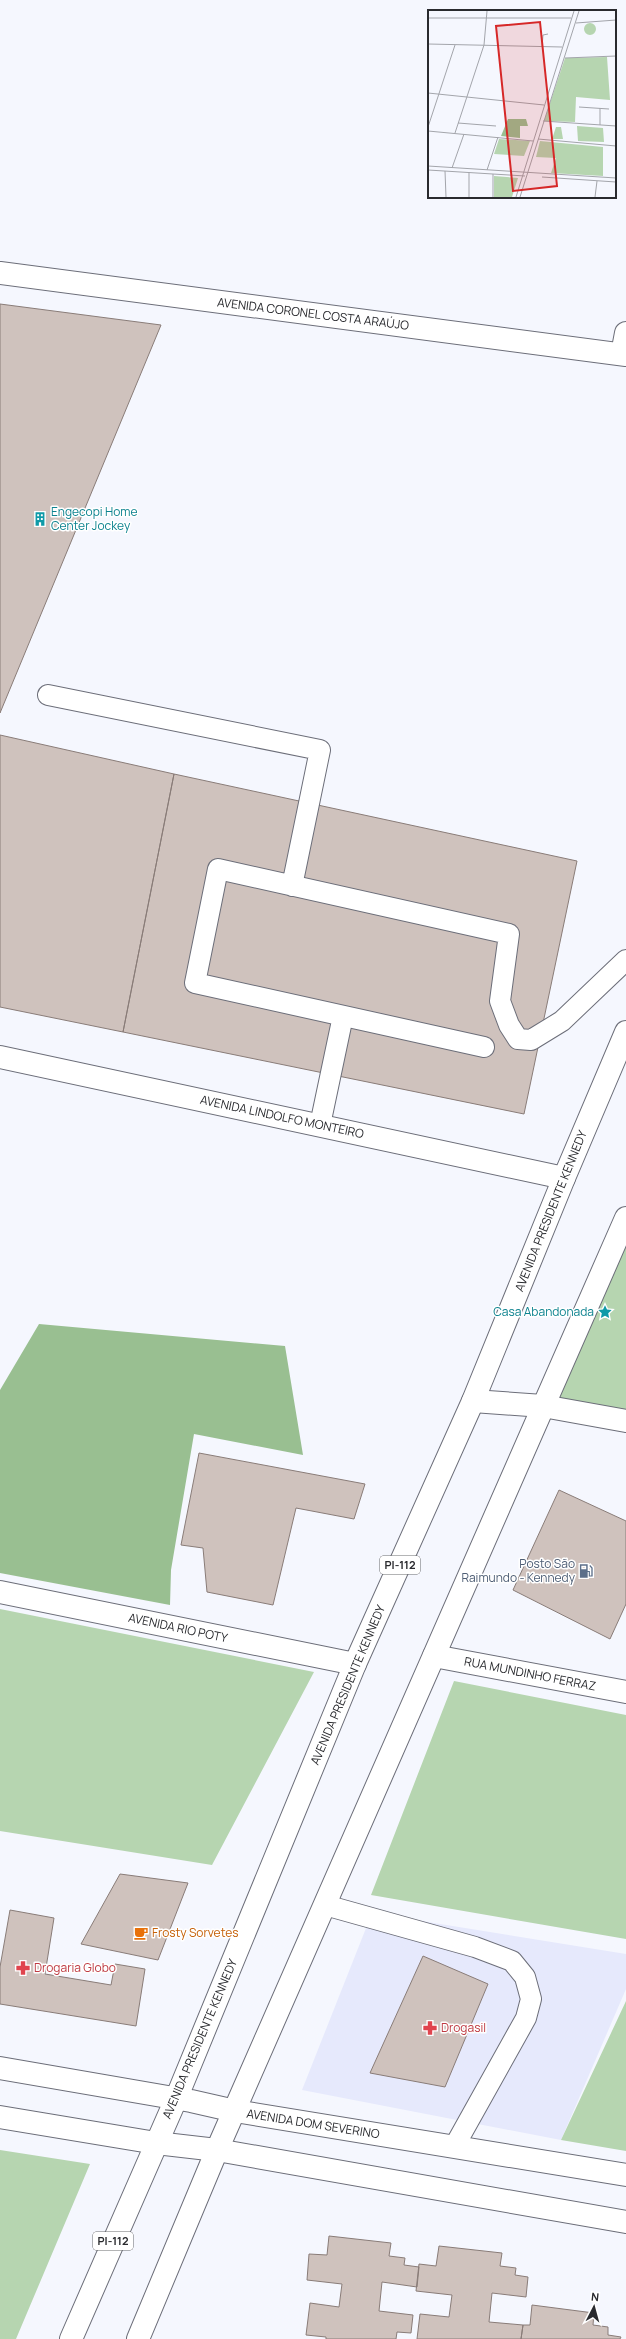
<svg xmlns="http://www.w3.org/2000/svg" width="626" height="2339" viewBox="0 0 626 2339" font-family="Manrope,sans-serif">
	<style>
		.built { fill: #e6e9fc }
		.green { fill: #b6d5b0 }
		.forest { fill: #99bf91 }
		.building { fill: #cfc2bd; stroke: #897c78 }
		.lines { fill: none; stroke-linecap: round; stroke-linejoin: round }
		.service-casing { stroke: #6c6e79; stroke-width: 22 }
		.minor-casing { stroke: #6c6e79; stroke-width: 24 }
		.tertiary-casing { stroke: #6c6e79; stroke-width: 24 }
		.secondary-casing { stroke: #6c6e79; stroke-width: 24 }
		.primary-casing { stroke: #6c6e79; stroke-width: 24 }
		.service { stroke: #fff; stroke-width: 20 }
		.minor { stroke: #fff; stroke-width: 22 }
		.tertiary { stroke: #fff; stroke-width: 22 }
		.secondary { stroke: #fff; stroke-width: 22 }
		.primary { stroke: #fff; stroke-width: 22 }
		.labels { text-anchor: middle; stroke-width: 3; stroke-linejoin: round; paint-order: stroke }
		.shield { fill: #fff; stroke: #696a6d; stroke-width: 1 }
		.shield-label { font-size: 11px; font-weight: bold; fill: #292a2e }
		.street-label { font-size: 12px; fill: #292a2e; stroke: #fff }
		.culture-label { font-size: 12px; fill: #0d838f; stroke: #fff; text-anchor: start }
		.service-label { font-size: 12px; fill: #4e5e75; stroke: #fff; text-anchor: end }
		.food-label { font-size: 12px; fill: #c56008; stroke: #fff; text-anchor: start }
		.health-label { font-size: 12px; fill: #be3a42; stroke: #fff; text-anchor: start }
		.inset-road { fill: none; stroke: #a3a5ab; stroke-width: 1 }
		.view { fill: #d62828; fill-opacity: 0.15; stroke: #d62828; stroke-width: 2 }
		.inset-edge { fill: none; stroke: #292a2e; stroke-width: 2 }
	</style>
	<rect width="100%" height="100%" fill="#f5f7fe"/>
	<path class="built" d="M372 1913 626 1954V1989L561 2140 302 2090Z"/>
	<path class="green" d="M626 1218V1418L543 1406Z
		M0 1609 314 1672 212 1865 0 1831Z
		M454 1681 626 1715V1939L371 1895Z
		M626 2001V2151L561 2140Z
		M0 2150 90 2164 16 2339H0Z"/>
	<path class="forest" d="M39 1324 285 1346 303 1455 194 1434 171 1570 170 1605 0 1573V1390Z"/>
	<path class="building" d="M0 304 161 325 0 713Z
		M0 735 174 774 123 1032 0 1007Z
		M174 774 577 861 524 1114 123 1032Z
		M199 1453 365 1484 354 1519 296 1508 273 1605 207 1592 203 1548 181 1545Z
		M559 1490 626 1521V1604L610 1639 513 1590Z
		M120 1874 188 1883 158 1960 81 1944Z
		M10 1910 54 1918 45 1974 111 1985 115 1964 145 1969 136 2026 0 2004V1967Z
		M423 1956 488 1984 445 2087 370 2073Z
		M329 2236 391 2243 389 2256 405 2258 404 2265 419 2267 417 2287 382 2282 379 2311 413 2315 411 2333 397 2332 396 2339H326V2337L306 2335 310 2303 339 2307 342 2284 307 2280 309 2254 327 2255Z
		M439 2246 502 2253 500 2266 516 2268 515 2275 528 2277 526 2297 492 2293 489 2322 523 2325 521 2339H417L420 2314 449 2317 452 2295 416 2291 419 2264 436 2266Z
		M532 2305 594 2313 593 2325 608 2327V2335L621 2337 620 2339H521L523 2325H530Z"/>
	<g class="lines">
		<defs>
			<path id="service" d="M48 695 320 750 292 886
				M484 1047 195 983 218 869 509 934 500 1001 509 1025 518 1039 531 1040 562 1021 626 960
				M320 1125 343 1016
				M325 1905 475 1947 512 1961 525 1977 531 1999 526 2018 454 2147"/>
			<path id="minor" d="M0 273 626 355
				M622 354 626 333
				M473 1401 543 1406 626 1421
				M0 1592 355 1664
				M434 1656 626 1692"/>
			<path id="tertiary" d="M0 1057 564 1178"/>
			<path id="secondary" d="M0 2068 191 2101 235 2111 626 2175
				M0 2117 156 2143 217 2150 626 2222"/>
			<path id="primary" d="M71 2339 176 2099 355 1664 473 1401 564 1178 626 1032
				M138 2339 217 2150 626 1218"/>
		</defs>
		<use href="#service" class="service-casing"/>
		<use href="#minor" class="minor-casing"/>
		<use href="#tertiary" class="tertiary-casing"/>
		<use href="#secondary" class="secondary-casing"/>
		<use href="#primary" class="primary-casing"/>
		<use href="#service" class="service"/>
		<use href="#minor" class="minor"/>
		<use href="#tertiary" class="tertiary"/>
		<use href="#secondary" class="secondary"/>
		<use href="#primary" class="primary"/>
	</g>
	<defs>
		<symbol id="building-bare" viewBox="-9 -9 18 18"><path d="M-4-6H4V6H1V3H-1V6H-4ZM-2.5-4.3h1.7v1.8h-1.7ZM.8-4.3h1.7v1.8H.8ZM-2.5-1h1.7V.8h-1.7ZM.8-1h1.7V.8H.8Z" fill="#0f9aa8" stroke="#fff" stroke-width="2.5" paint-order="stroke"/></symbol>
		<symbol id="sight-bare" viewBox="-9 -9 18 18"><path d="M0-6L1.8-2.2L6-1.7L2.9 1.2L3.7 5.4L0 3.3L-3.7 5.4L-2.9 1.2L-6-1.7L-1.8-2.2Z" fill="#0f9aa8" stroke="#fff" stroke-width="2.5" paint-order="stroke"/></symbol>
		<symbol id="fuel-bare" viewBox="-9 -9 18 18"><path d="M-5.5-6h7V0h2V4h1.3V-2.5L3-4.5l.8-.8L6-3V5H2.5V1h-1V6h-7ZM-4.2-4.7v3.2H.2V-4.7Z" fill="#5c6f8a" stroke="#fff" stroke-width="2.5" paint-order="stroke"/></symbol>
		<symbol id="cafe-bare" viewBox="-9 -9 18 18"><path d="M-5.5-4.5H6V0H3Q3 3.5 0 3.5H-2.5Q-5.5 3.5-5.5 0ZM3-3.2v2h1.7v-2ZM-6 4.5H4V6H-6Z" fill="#e8710a" stroke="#fff" stroke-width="2.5" paint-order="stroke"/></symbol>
		<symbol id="pharmacy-bare" viewBox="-9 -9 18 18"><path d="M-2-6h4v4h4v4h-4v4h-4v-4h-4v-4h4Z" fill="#e0444e" stroke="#fff" stroke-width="2.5" paint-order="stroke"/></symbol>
	</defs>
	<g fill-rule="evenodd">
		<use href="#building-bare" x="30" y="509" width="20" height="20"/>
		<use href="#sight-bare" x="595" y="1302" width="20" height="20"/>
		<use href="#fuel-bare" x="576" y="1561" width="20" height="20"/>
		<use href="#cafe-bare" x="131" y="1923" width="20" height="20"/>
		<use href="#pharmacy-bare" x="13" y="1958" width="20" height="20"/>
		<use href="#pharmacy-bare" x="420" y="2018" width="20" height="20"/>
	</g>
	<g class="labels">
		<g class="shield">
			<rect x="380" y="1556" width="40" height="18" rx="3"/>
			<rect x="93" y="2232" width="40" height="18" rx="3"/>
		</g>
		<g class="shield-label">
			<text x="400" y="1569">PI-112</text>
			<text x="113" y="2245">PI-112</text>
		</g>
		<g class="street-label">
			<text transform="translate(313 314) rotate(7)" y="4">AVENIDA CORONEL COSTA ARAÚJO</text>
			<text transform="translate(282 1117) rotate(12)" y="4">AVENIDA LINDOLFO MONTEIRO</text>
			<text transform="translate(551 1211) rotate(-68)" y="4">AVENIDA PRESIDENTE KENNEDY</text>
			<text transform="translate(178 1628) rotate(12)" y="4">AVENIDA RIO POTY</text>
			<text transform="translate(530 1674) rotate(11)" y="4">RUA MUNDINHO FERRAZ</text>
			<text transform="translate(348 1685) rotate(-67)" y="4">AVENIDA PRESIDENTE KENNEDY</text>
			<text transform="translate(200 2039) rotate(-67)" y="4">AVENIDA PRESIDENTE KENNEDY</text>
			<text transform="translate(313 2124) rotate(9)" y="4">AVENIDA DOM SEVERINO</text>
		</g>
		<g class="culture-label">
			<text x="51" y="516">Engecopi Home<tspan x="51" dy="14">Center Jockey</tspan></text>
			<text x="594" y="1316" text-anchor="end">Casa Abandonada</text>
		</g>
		<g class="service-label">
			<text x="575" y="1568">Posto São<tspan x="575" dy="14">Raimundo - Kennedy</tspan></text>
		</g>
		<g class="food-label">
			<text x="152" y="1937">Frosty Sorvetes</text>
		</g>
		<g class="health-label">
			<text x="34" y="1972">Drogaria Globo</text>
			<text x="441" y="2032">Drogasil</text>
		</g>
	</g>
	<g transform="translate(428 10)">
		<rect width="188" height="188" fill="#f5f7fe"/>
		<path d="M156 19a6 6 0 1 1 12 0a6 6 0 1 1-12 0ZM179 47 182 90 148 87 147 112 116 111 137 48ZM149 116 175 118 176 132 150 131ZM128 117H133L135 129H124ZM71 129 102 131 96 146 66 144ZM112 131 175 137V166L123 163 128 148 108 147ZM66 166 90 168 84 187H66Z" fill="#b6d5b0"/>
		<path d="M80 109H98L100 116H92V128L73 126Z" fill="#99bf91"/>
		<path class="inset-road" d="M0 8H143M148 13 188 10M0 34 134 37M114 37 115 25 120 24M137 48 188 46M0 83 116 95M151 97 181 99M172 98V115M115 111 188 116M30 113 68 116M0 117 27 35M0 121 105 131M27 123 56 35 59 1M110 129 188 136M0 156 188 168M24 158 36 124M0 160 97 166M59 160 70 127M17 161 18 187M41 162V187M114 167 188 172M65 187V164M88 187 146 1M92 187 151 1M167 187 169 171"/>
		<path class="view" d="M112 12 129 176 85 181 68 16Z"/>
		<rect width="188" height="188" class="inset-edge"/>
	</g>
	<g transform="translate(594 2307) rotate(6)" stroke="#ffffff" stroke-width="3" paint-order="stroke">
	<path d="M0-3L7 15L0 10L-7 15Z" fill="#292a2e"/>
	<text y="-6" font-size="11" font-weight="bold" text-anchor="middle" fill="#292a2e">N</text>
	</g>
</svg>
